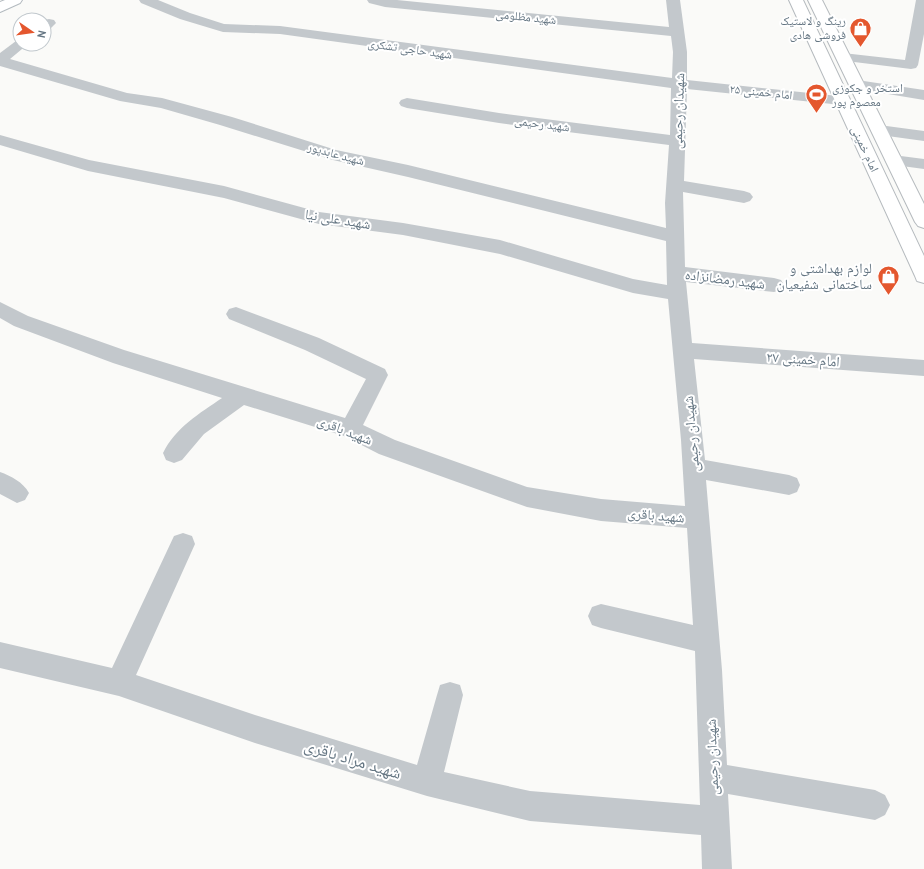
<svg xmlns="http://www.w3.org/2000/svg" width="924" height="869" viewBox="0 0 924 869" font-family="'PT Sans','Noto Naskh Arabic',sans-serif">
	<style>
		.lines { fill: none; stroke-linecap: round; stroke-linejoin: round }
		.secondary-casing { stroke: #b3babf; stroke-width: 2 }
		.primary-casing { stroke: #b5babe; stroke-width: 2 }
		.street { fill: #c3c8cc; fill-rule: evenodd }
		.secondary { fill: #fff; fill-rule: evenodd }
		.primary { fill: #fff; fill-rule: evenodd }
		.labels { text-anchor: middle; stroke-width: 4; stroke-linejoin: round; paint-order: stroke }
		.far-street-label { font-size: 12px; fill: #657683; stroke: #fff }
		.far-poi-label { font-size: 12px; fill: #657683; stroke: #fff; text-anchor: end }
		.street-label { font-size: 14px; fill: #657683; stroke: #fff }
		.poi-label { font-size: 14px; fill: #657683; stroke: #fff; text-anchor: end }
		.near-street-label { font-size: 17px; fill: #657683; stroke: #fff }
	</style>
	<rect width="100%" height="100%" fill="#fafaf8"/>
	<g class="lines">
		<defs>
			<path id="secondary" d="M5 0H22L20 3 0 12V2Z"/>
			<path id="primary" d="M789 0H803L924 256V283L917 281 915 276Z
				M808 0H822L924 204V228L918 226 915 222Z"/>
		</defs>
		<use href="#secondary" class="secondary-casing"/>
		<use href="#primary" class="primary-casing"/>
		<path class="street" d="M139 0H158L190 13 224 24 280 26 672 78 673 52 671 36 385 7 369 3 367 0H397L669 27 666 0H680L687 52V80L848 97 850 100 848 103 842 105 687 89 684 181 744 191 750 193 753 197 750 201 744 203 683 192 685 267 774 278 781 280 784 285 781 290 774 292 686 282 692 343 924 360V376L694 359 705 460 789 475 797 478 800 485 797 492 789 495 706 480 722 670 727 765 875 790 885 795 890 805 885 815 875 820 728 794 732 869H702L701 835 530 821 427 796 255 743 119 696 0 668V642L112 668 174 536 183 533 192 536 195 544 136 675 255 715 417 765 437 695 440 685 450 682 460 685 463 695 444 772 530 791 700 805 695 651 601 628 592 625 588 616 592 607 601 604 693 625 687 528 601 521 527 507 379 454 344 436 244 405 204 434 182 460 174 463 166 460 163 453C175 428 200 413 222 398L113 363 14 326 0 318V302L28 316 124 350 345 418 366 379 305 350 229 319 226 314 229 309 236 307 319 338 385 369 388 375 363 425 395 440 527 487 601 499 685 506 681 440 668 299 633 293 500 254 403 235 319 224 224 198 88 171 0 145V135L89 160 224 186 319 212 403 223 500 240 633 279 667 285 666 241 408 177 333 160 220 125 161 108 120 101 0 66V53L16 41 20 40V44H28L10 59 127 93 162 98 232 117 336 150 408 165 666 228 665 203 669 145 499 123 407 108 401 106 399 103 401 100 407 98 499 113 670 135 671 88 280 34 223 32 180 19 141 3Z
			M916 0H924V34L918 65 916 68 911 69 838 60 836 57 838 54 843 53 905 60Z
			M49 19 54 20 56 23 49 30 44 31V20Z
			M857 80 924 90V100L852 88 849 85 852 82Z
			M879 125 924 131V141L873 134 871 130 873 126Z
			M893 155 924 159V169L887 164 885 160 887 156Z
			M0 472C11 476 23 482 29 493L25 500 17 503 0 494Z"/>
		<use href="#secondary" class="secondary"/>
		<use href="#primary" class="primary"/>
	</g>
	<defs>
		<symbol id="shop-pin" viewBox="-11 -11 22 30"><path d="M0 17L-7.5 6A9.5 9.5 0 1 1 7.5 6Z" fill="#e4572e" stroke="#fff"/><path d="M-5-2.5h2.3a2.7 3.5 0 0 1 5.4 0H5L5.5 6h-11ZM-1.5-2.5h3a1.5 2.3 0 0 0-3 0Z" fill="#fff"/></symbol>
		<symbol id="stadium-pin" viewBox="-11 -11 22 30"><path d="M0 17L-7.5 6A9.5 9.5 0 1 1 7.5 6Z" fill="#e4572e" stroke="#fff"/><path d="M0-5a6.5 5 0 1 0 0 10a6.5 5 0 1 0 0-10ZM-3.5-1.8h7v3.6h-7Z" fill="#fff"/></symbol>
	</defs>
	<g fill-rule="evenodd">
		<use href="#shop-pin" x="848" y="16" width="25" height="34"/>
		<use href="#stadium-pin" x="804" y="82" width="25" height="34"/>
		<use href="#shop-pin" x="876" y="264" width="25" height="34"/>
	</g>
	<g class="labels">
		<g class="far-street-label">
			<text transform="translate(526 17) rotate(6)" y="4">شهید مظلومی</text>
			<text transform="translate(410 49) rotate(8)" y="4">شهید حاجی تشکری</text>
			<text transform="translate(761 92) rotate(6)" y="4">امام خمینی ۲۵</text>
			<text transform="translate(542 124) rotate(7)" y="4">شهید رحیمی</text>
			<text transform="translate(865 149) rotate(65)" y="4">امام خمینی</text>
			<text transform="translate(336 154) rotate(15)" y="4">شهید عابدپور</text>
		</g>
		<g class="far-poi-label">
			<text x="846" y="25">رینگ و لاستیک<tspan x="846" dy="14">فروشی هادی</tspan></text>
			<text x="832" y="92" text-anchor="start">استخر و جکوزی<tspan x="832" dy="14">معصوم پور</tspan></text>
		</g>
		<g class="street-label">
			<text transform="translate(678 111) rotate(-88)" y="5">شهیدان رحیمی</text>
			<text transform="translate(338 219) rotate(9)" y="5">شهید علی نیا</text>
			<text transform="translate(725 279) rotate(7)" y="5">شهید رمضانزاده</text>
			<text transform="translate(803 359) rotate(4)" y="5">امام خمینی ۲۷</text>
			<text transform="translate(345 430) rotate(21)" y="5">شهید باقری</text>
			<text transform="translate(691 434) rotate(-95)" y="5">شهیدان رحیمی</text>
			<text transform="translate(656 515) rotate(5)" y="5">شهید باقری</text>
			<text transform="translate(712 757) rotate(-92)" y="5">شهیدان رحیمی</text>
		</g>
		<g class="poi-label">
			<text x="872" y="273">لوازم بهداشتی و<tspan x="872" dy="16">ساختمانی شفیعیان</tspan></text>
		</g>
		<g class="near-street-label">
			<text transform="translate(353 759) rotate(17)" y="6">شهید مراد باقری</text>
		</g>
	</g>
	<g transform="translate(32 32) rotate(103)"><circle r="19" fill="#ffffff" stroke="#c1c8cd"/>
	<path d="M0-3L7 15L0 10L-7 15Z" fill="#e4572e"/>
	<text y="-6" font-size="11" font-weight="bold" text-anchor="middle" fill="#657683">N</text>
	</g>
</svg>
